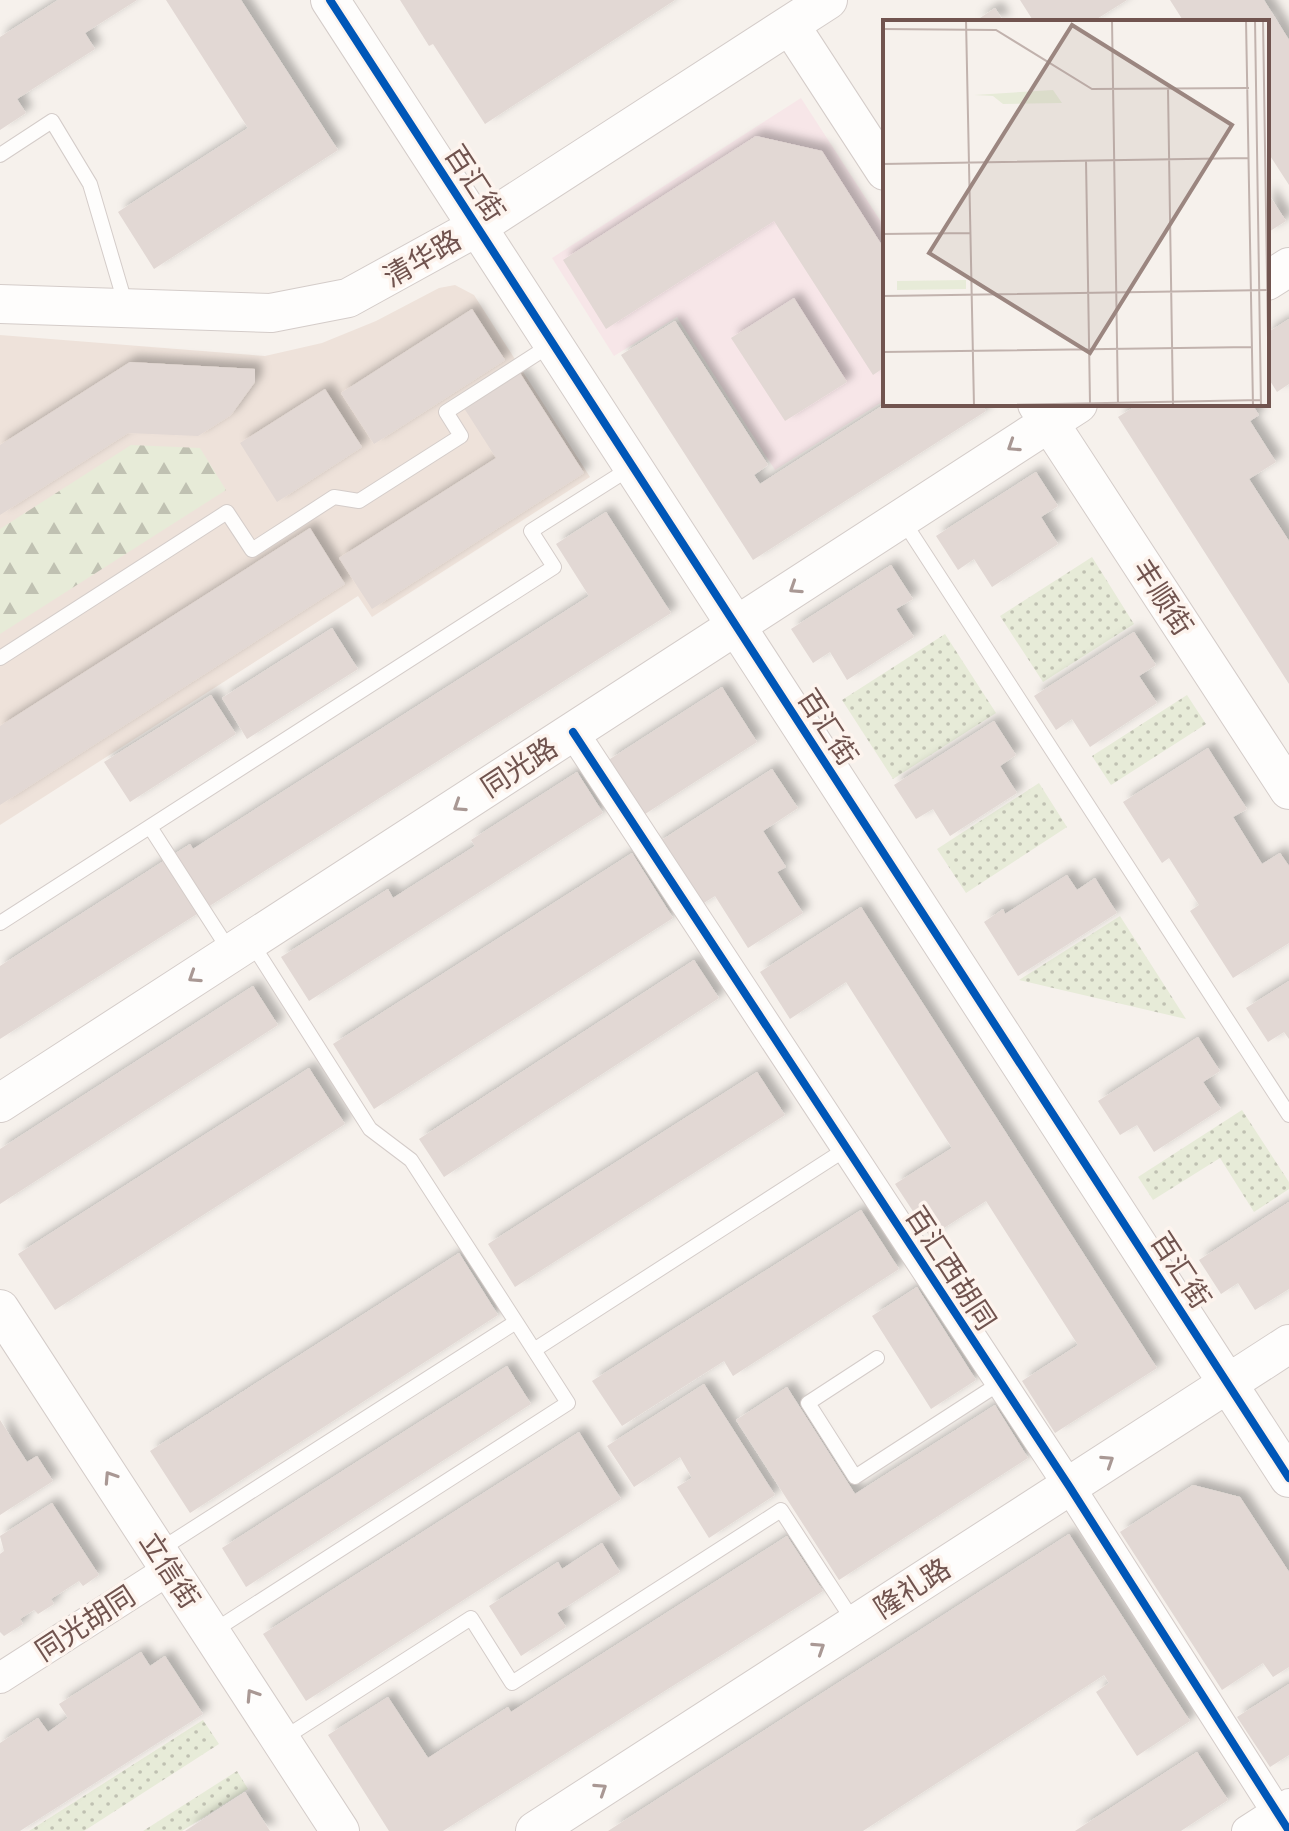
<svg xmlns="http://www.w3.org/2000/svg" width="1289" height="1831" viewBox="0 0 1289 1831" font-family="Figtree,'Noto Sans SC',sans-serif">
	<style>
		.residential { fill: #eee2da }
		.medical { fill: #f7e6e8 }
		.grass { fill: url(#grass-dots) }
		.forest { fill: url(#forest-firs) }
		.building { fill: #e2d8d4; filter: url(#shadow) }
		.lines { fill: none; stroke-linecap: round; stroke-linejoin: round }
		.service-casing { stroke: #d4ccc9; stroke-width: 16 }
		.minor-casing { stroke: #d4ccc9; stroke-width: 32 }
		.tertiary-casing { stroke: #d4ccc9; stroke-width: 40 }
		.service { stroke: #fefdfc; stroke-width: 14 }
		.minor { stroke: #fefdfc; stroke-width: 30 }
		.tertiary { stroke: #fefdfc; stroke-width: 38 }
		.cycleway-casing { stroke: #fdf4ee; stroke-width: 13 }
		.cycleway { stroke: #0057b8; stroke-width: 8 }
		.oneway { stroke: #a99894 }
		.labels { text-anchor: middle; stroke-width: 7; stroke-linejoin: round; paint-order: stroke }
		.street-label { font-size: 28px; fill: #71544f; stroke: #fdf4ee }
		.inset-road { fill: none; stroke: #c1b2ad; stroke-width: 2 }
		.view { fill: #9b8680; fill-opacity: 0.15; stroke: #9b8680; stroke-width: 4 }
		.inset-edge { fill: none; stroke: #71544f; stroke-width: 4 }
	</style>
	<defs>
		<pattern id="grass-dots" width="8" height="8" patternUnits="userSpaceOnUse" patternTransform="scale(2)"><rect width="8" height="8" fill="#e7ebd8"/><path d="M2 2h.1M6 6h.1" fill="none" stroke="#c0c1b2" stroke-width="1.8" stroke-linecap="round"/></pattern>
		<pattern id="forest-firs" width="22" height="20" patternUnits="userSpaceOnUse" patternTransform="scale(2)"><rect width="22" height="20" fill="#e7ebd8"/><path d="M5 1l3.5 6h-7zM16 11l3.5 6h-7z" fill="#c0c1b2"/></pattern>
		<filter id="shadow"><feDropShadow dx="7" dy="-7" stdDeviation="4" flood-color="#0004"/></filter>
	</defs>
	<rect width="100%" height="100%" fill="#f6f1ec"/>
	<path class="residential" d="M455 285 474 295 590 477 372 617 358 596 0 825V335L265 356 322 343 376 321 439 288Z"/>
	<path class="medical" d="M801 98 885 228V400L775 470 677 317 614 356 552 258Z"/>
	<path class="grass" d="M1092 557 1134 624 1043 682 1000 616Z
		M945 634 996 713 893 779 842 700Z
		M1187 695 1206 724 1111 785 1092 756Z
		M1039 783 1067 827 966 893 937 849Z
		M1120 916 1186 1019 1019 980Z
		M1242 1110 1289 1182V1189L1254 1212 1220 1158 1153 1200 1138 1177Z
		M203 1720 219 1744 84 1831H29Z
		M237 1771 248 1789 182 1831H143Z"/>
	<path class="forest" d="M131 445 200 448 226 490 0 634V529Z"/>
	<path class="building" d="M58 0H137L85 33 95 49 17 99 26 113 0 130V37Z
		M166 0H241L338 150 154 269 118 212 248 128Z
		M400 0H675L485 124 433 44 429 46Z
		M1020 0H1127L1092 22H1034Z
		M1170 0H1264L1289 40V185L1267 151V22H1184Z
		M995 8 1004 22H974Z
		M756 136 822 151 885 250V367L873 375 774 221 606 329 563 260Z
		M1267 192 1286 221 1267 233Z
		M794 298 847 382 785 421 731 338Z
		M472 309 505 360 374 444 341 393Z
		M1289 319V384L1277 392 1267 376V333Z
		M675 321 768 465 754 475 760 484 885 404H982L986 411 753 560 621 355Z
		M130 362 255 369V382L231 415 198 436 128 433 0 515V445Z
		M520 373 584 473 372 609 339 558 496 458 464 408Z
		M325 389 362 447 277 502 240 443Z
		M1139 404H1252L1259 415 1250 421 1276 462 1249 479 1289 541V684L1118 417Z
		M1036 472 1058 506 1041 517 1058 544 992 587 974 559 958 570 936 536Z
		M606 512 671 613 0 1039V966L190 844 193 849 589 596 556 544Z
		M310 528 345 584 0 805V726Z
		M891 565 913 599 896 609 914 637 847 680 830 652 813 663 791 629Z
		M332 628 358 669 247 739 222 698Z
		M1134 632 1156 665 1139 676 1157 703 1090 747 1072 719 1056 730 1034 696Z
		M722 687 757 742 642 816 607 761Z
		M211 695 236 734 130 802 104 762Z
		M994 721 1016 755 1000 766 1017 793 950 836 933 809 916 819 894 785Z
		M1208 748 1247 809 1233 817 1262 864 1280 853 1289 866V943L1233 978 1190 911 1199 905 1169 858 1162 863 1123 802Z
		M772 769 798 808 763 831 786 867 777 872 803 913 748 948 715 896 694 909 654 845Z
		M577 772 603 813 309 1001 281 957 388 889 393 898 475 846 471 840Z
		M632 853 673 918 374 1109 333 1044Z
		M1067 875 1077 890 1095 878 1117 913 1018 976 984 922 1003 909 1005 914Z
		M861 907 1157 1368 1055 1433 1022 1381 1078 1345 986 1201 930 1237 895 1184 952 1148 846 982 790 1019 760 972Z
		M694 960 719 998 444 1177 419 1139Z
		M1289 981V1039L1284 1032 1268 1042 1246 1008Z
		M253 986 278 1025 0 1204V1149Z
		M1198 1037 1220 1071 1203 1082 1221 1109 1154 1152 1137 1125 1120 1135 1098 1101Z
		M309 1068 345 1124 55 1310 18 1254Z
		M757 1072 785 1115 515 1287 488 1244Z
		M1289 1202V1289L1255 1310 1238 1283 1221 1294 1199 1260Z
		M861 1210 899 1269 733 1376 724 1361 622 1426 592 1381Z
		M459 1253 498 1315 190 1513 150 1451Z
		M917 1287 976 1380 931 1409 872 1316Z
		M507 1366 531 1404 246 1587 222 1548Z
		M704 1384 775 1495 709 1538 677 1487 692 1478 680 1457 634 1487 607 1446Z
		M787 1387 855 1494 995 1405 1028 1458 839 1580 736 1420Z
		M0 1420 27 1462 37 1456 53 1481 0 1515Z
		M579 1432 621 1499 306 1701 263 1634Z
		M1193 1485 1240 1497 1289 1572V1667L1273 1677 1263 1663 1222 1690 1120 1532Z
		M52 1503 99 1575 83 1586 79 1581 51 1599 54 1604 38 1614 34 1610 20 1619 23 1624 4 1636 0 1632V1554L4 1551 0 1536Z
		M1069 1534 1190 1721 1137 1756 1096 1692 1109 1683 1104 1675 863 1831H608Z
		M787 1536 823 1591 443 1831H389L328 1735 388 1697 428 1758 508 1707 511 1712Z
		M602 1543 620 1572 557 1613 566 1627 521 1656 489 1606 558 1562 562 1569Z
		M141 1652 150 1666 165 1656 203 1714 20 1831H0V1743L38 1718 48 1732 68 1718 59 1704Z
		M1289 1684V1755L1270 1767 1237 1717Z
		M1197 1752 1228 1800 1181 1831H1075Z
		M245 1792 270 1831H185Z"/>
	<g class="lines">
		<defs>
			<path id="service" d="M0 155 52 121 90 184 126 306
				M902 519 1289 1115
				M0 658 227 512 252 550 334 497 359 501 461 436 446 412 552 344
				M150 827 231 953
				M0 923 554 567 531 531 632 467
				M534 1350 846 1149
				M877 1358 808 1403 855 1477 1000 1383
				M158 1551 516 1322 411 1160 370 1129 251 942
				M212 1632 568 1403 516 1322
				M281 1740 471 1618 512 1683 781 1510 854 1622"/>
			<path id="minor" d="M573 732 1069 1486 1289 1831
				M0 1678 170 1569
				M1247 1831 1289 1804"/>
			<path id="tertiary" d="M330 0 1289 1478
				M790 25 885 171
				M1267 281 1289 267
				M0 304 271 313 348 298 477 227 828 0
				M1037 404 1289 790
				M0 1103 1078 404
				M0 1309 340 1831
				M535 1831 1289 1344"/>
		</defs>
		<use href="#service" class="service-casing"/>
		<use href="#minor" class="minor-casing"/>
		<use href="#tertiary" class="tertiary-casing"/>
		<use href="#service" class="service"/>
		<use href="#minor" class="minor"/>
		<use href="#tertiary" class="tertiary"/>
		<defs>
			<path id="cycleway" d="M330 0 1289 1478
				M573 732 1069 1486 1289 1831"/>
		</defs>
		<use href="#cycleway" class="cycleway-casing"/>
		<use href="#cycleway" class="cycleway"/>
	</g>
	<defs><path id="oneway-chevron" d="M-2-3.5L2.5 0L-2 3.5" fill="none" stroke-width="1.6" stroke-linecap="round" stroke-linejoin="round" transform="scale(2)"/></defs>
	<g class="oneway">
		<use href="#oneway-chevron" transform="translate(1013 446) rotate(147)"/>
		<use href="#oneway-chevron" transform="translate(795 588) rotate(147)"/>
		<use href="#oneway-chevron" transform="translate(459 806) rotate(147)"/>
		<use href="#oneway-chevron" transform="translate(194 977) rotate(147)"/>
		<use href="#oneway-chevron" transform="translate(1108 1461) rotate(-33)"/>
		<use href="#oneway-chevron" transform="translate(110 1477) rotate(-123)"/>
		<use href="#oneway-chevron" transform="translate(819 1648) rotate(-33)"/>
		<use href="#oneway-chevron" transform="translate(252 1695) rotate(-123)"/>
		<use href="#oneway-chevron" transform="translate(601 1789) rotate(-33)"/>
	</g>
	<g class="labels">
		<g class="street-label">
			<text transform="translate(475 183) rotate(57)" y="10">百汇街</text>
			<text transform="translate(422 258) rotate(-30)" y="10">清华路</text>
			<text transform="translate(1163 597) rotate(57)" y="10">丰顺街</text>
			<text transform="translate(828 727) rotate(57)" y="10">百汇街</text>
			<text transform="translate(519 767) rotate(-33)" y="10">同光路</text>
			<text transform="translate(951 1268) rotate(57)" y="10">百汇西胡同</text>
			<text transform="translate(1181 1270) rotate(57)" y="10">百汇街</text>
			<text transform="translate(170 1570) rotate(57)" y="10">立信街</text>
			<text transform="translate(912 1588) rotate(-33)" y="10">隆礼路</text>
			<text transform="translate(85 1623) rotate(-33)" y="10">同光胡同</text>
		</g>
	</g>
	<g transform="translate(883 20)">
		<rect width="386" height="386" fill="#f6f1ec"/>
		<path d="M83 260V269L14 270V261Z" fill="#e7ebd8"/>
		<path d="M170 70 179 83 120 84 110 76 91 75Z" fill="#e7ebd8"/>
		<path class="inset-road" d="M83 0 91 386M229 0 235 386M363 0 370 386M372 0 378 386M380 0 386 381M0 9 113 10 209 69 366 68M285 69 290 386M203 140 207 383M0 144 366 138M0 214 88 213M0 276 386 270M0 332 369 327M66 386 378 380"/>
		<path class="view" d="M189 5 349 105 207 333 46 233Z"/>
		<rect width="386" height="386" class="inset-edge"/>
	</g>
</svg>
